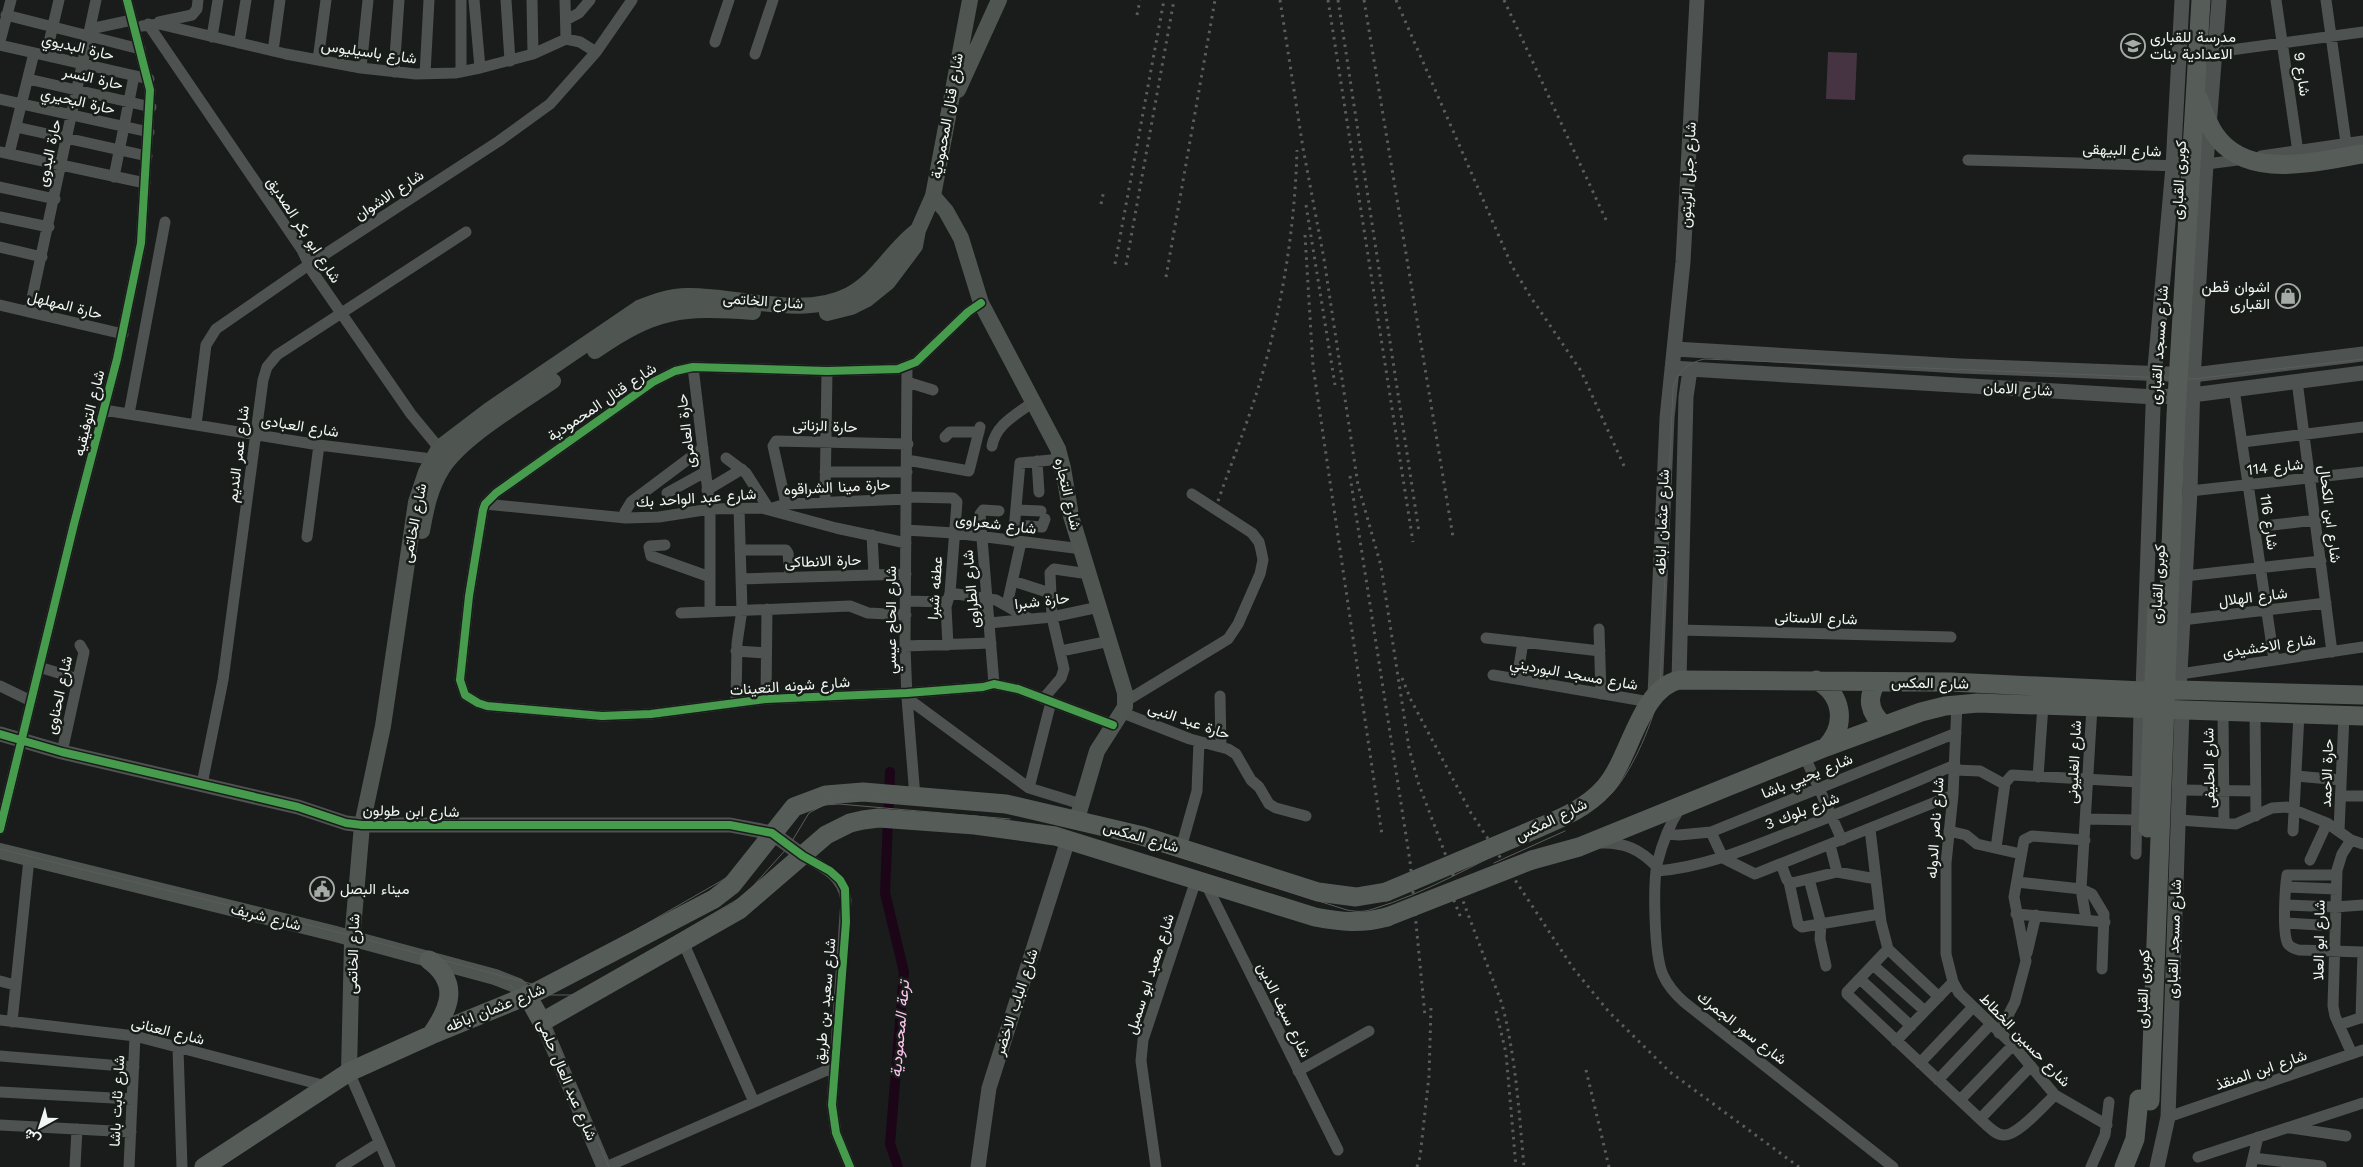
<svg xmlns="http://www.w3.org/2000/svg" width="2363" height="1167" viewBox="0 0 2363 1167" font-family="'Work Sans',Vazirmatn,sans-serif">
	<style>
		.green { fill: #473442 }
		.lines { fill: none; stroke-linecap: round; stroke-linejoin: round }
		.canal { stroke: #1c0517; stroke-width: 10 }
		.minor { stroke: #4e5250; stroke-width: 11 }
		.tertiary { stroke: #4e5250; stroke-width: 15 }
		.secondary { stroke: #4f5551; stroke-width: 16 }
		.primary { stroke: #565d59; stroke-width: 19 }
		.tram { stroke: #5a5d5b; stroke-width: 1 }
		.rail { stroke: #5a5d5b; stroke-width: 3; stroke-dasharray: 2.5 5; stroke-linecap: butt }
		.primary-bridge { stroke: #565d59; stroke-width: 19 }
		.cycleway-casing { stroke: #181d1a; stroke-width: 11 }
		.cycleway { stroke: #469c4c; stroke-width: 8 }
		.labels { text-anchor: middle; stroke-width: 5; stroke-linejoin: round; paint-order: stroke }
		.poi-label { font-size: 15px; fill: #f2f6f4; stroke: #181d1a; text-anchor: start }
		.street-label { font-size: 15px; fill: #f2f6f4; stroke: #181d1a }
		.water-label { font-size: 16px; font-style: italic; fill: #fec4ef; stroke: #181d1a }
	</style>
	<rect width="100%" height="100%" fill="#191c1a"/>
	<path class="green" d="M1828 52 1857 53 1855 100 1826 99Z"/>
	<g class="lines">
		<path class="canal" d="M890 772 885 893 904 972 890 1144 898 1167"/>
		<path class="minor" d="M474 0 480 68
			M506 0 510 61
			M532 0 533 54
			M565 0 566 39
			M2276 0 2298 152
			M2326 0 2346 143
			M6 15 140 49
			M566 20 579 13 590 0
			M159 22 192 15 197 9 198 0
			M148 24 302 250 312 271 411 414 439 448
			M142 26 159 24 286 54 361 68 416 74 455 73 480 68 533 54 566 39 580 42 596 52
			M90 29 132 20
			M212 37 218 0
			M0 41 11 0
			M715 42 729 0
			M239 43 246 0
			M0 45 149 79
			M273 51 280 0
			M2216 52 2363 32
			M755 54 773 0
			M46 55 59 0
			M318 60 326 0
			M361 68 368 0
			M394 72 399 0
			M461 72V0
			M425 74 429 0
			M28 79 151 107
			M0 99 149 132
			M16 127 147 156
			M0 152 145 183
			M9 154 34 53
			M2261 156 2363 141
			M1968 160 2181 166
			M2199 165 2245 159
			M114 177 134 76
			M0 187 55 199
			M0 217 49 227
			M0 247 42 257
			M981 303 968 312 916 362 898 369 827 371 693 367 675 371 653 382 496 493 485 504 483 510 469 596 460 680 465 695 478 703 487 706 602 716 651 714 766 699 907 693 983 687 994 684 1018 689 1113 725
			M0 305 123 334
			M29 312 96 0
			M907 366 905 646 907 698 1029 788 1081 804
			M693 367 710 509V611
			M2297 381 2332 652
			M907 382 933 390
			M2234 389 2274 660
			M104 410 319 445 432 459
			M129 414 165 222
			M196 425 206 345 216 329 310 264 499 141 550 104 596 52 632 0
			M945 437 950 432H979
			M2243 442 2363 427
			M992 446C996 424 1016 415 1033 402
			M726 458 746 473 769 509 786 504 907 499
			M907 460 969 471 980 427
			M1037 461 1039 492
			M825 472H907
			M707 490 742 469
			M2190 491 2363 472
			M667 493 705 472
			M907 497 953 498 957 502 950 593 946 607 948 645
			M825 502 827 371
			M485 504 626 518 659 517 710 509 762 508 836 528 906 543
			M786 504 773 446 776 441 908 444
			M1016 510 1041 511
			M626 518 625 512 631 502 703 448
			M1015 525 1042 527 1045 519
			M2255 527 2316 520
			M906 530 954 533 1082 549
			M872 535 874 575
			M307 537 319 445
			M1013 541 1020 463 1061 459
			M665 545 650 546 649 547 651 556 710 577
			M740 550H786L788 553 790 577
			M2185 576 2321 561
			M741 579 906 574
			M1013 581 1050 593
			M950 593 996 600 1028 618
			M906 601 947 602
			M1007 605 1021 542
			M681 613 850 606 868 613 906 615
			M2182 620 2326 603
			M989 623 1052 617 1099 607
			M1599 629 1601 694
			M1679 630 1951 637
			M1486 638 1600 651
			M905 646 991 643
			M736 651 766 653
			M1061 651 1110 641
			M39 667 78 679
			M2180 674 2363 647
			M1493 675 1650 702
			M1517 679 1523 642
			M994 684 980 514 983 510 999 511
			M0 686 31 701
			M1220 696 1221 747
			M907 698 915 797
			M766 699 767 609
			M1043 699 1061 678 1064 669 1052 617 1050 573 1054 569 1089 574
			M1126 701 1228 639 1238 624 1260 574 1263 560 1261 550 1259 542 1252 533 1192 494
			M736 702 737 643 742 610 739 508
			M1957 704 1953 795 1946 863V954L1953 982 1959 993 2013 1045 2055 1095 2107 1125
			M2223 711 2224 823
			M1123 713 1190 739 1228 749 1236 754 1251 780 1259 787 1269 804 1276 808 1306 816
			M2255 713 2256 816
			M62 752 84 652 80 645
			M1805 757 1842 840
			M1954 770 1980 771 2002 783H2005L2012 775 2138 782
			M2296 776 2341 780
			M2038 777 2043 705
			M202 784 223 680 263 380 267 367 277 355 466 232
			M1029 788 1051 702
			M2180 790 2256 791
			M2341 796H2363
			M1680 808C1669 825 1662 844 1657 864 1653 885 1654 956 1663 975 1668 986 1675 994 1684 1002L1893 1167
			M2086 819 2137 820
			M2179 820 2236 824 2272 808 2287 807 2327 823 2351 840 2363 844
			M0 829 74 524 117 359 141 243 150 90 127 0
			M1870 829 1881 922 1888 949 1939 997
			M1949 831 1966 835 1977 844 2021 854
			M2293 831 2299 714
			M2339 831 2344 715
			M1711 832 1723 858 1755 874 1953 795
			M1667 834 1679 835 1711 832 1956 733
			M2351 840 2342 854 2337 870 2333 1006 2335 1016 2352 1054
			M1600 843C1624 842 1640 849 1657 867
			M1830 845 1837 872
			M1181 848 1197 791 1199 742
			M1996 848 2005 783
			M2136 854 2139 709
			M803 856C823 867 842 875 846 900L832 1105 836 1133 850 1167
			M2310 860 2327 823
			M1781 864 1787 880 1792 883 1837 872 1876 879
			M1657 871C1703 867 1742 851 1785 834 1842 813 1898 789 1955 765
			M2337 875H2287C2285 888 2282 934 2288 944 2291 948 2295 949 2299 950L2363 952
			M1809 879 1821 924 1820 939 1826 966
			M1205 882 1338 1150
			M1789 882 1798 924 1802 927 1880 914
			M2017 882 2081 889 2092 894 2104 914 2102 969
			M2286 887 2336 889
			M2286 905 2335 907 2363 905
			M2016 914 2105 922
			M2086 919 2081 889 2092 707
			M2285 923 2335 926
			M683 942 754 1102
			M1888 949 1847 992V994L1980 1119C1987 1125 1994 1134 2003 1135 2017 1137 2044 1105 2055 1095
			M2027 953 2036 915
			M1873 965 1925 1011
			M1860 979 1911 1026
			M0 981 15 985
			M2361 1018 2363 952
			M0 1020 135 1036 326 1086
			M12 1022 29 859
			M2339 1025 2363 1017
			M1999 1033 2015 1002 2026 961 2014 897 2024 840 2032 836 2085 840
			M1896 1041 1953 982
			M178 1049 182 1167
			M0 1056 134 1067
			M1920 1063 1973 1007
			M1298 1071 1369 1031
			M349 1072 390 1167
			M1938 1080 1990 1025
			M0 1092 132 1099
			M1960 1100 2013 1045
			M2168 1117 2363 1050
			M1980 1119 2031 1066
			M0 1125 131 1132
			M2291 1128 2346 1136
			M2198 1157 2363 1103
			M2253 1158 2321 1166
			M75 1167 77 1129
			M129 1167 135 1036
			M341 1167 379 1143
			M606 1167 834 1067
			M1156 1167 1141 1061 1143 1040 1196 880
			M2091 1167 2105 1135 2109 1102
			M2251 1167 2258 1137"/>
		<path class="tertiary" d="M1675 349 1960 366 2193 375 2363 354
			M1672 368 2155 397 2192 395 2363 373
			M1679 680 1686 397 1690 370
			M2179 690 2190 491 2193 379 2206 164 2219 0
			M2143 691 2154 379 2173 167 2182 0
			M1655 695 1667 418 1683 262 1697 0
			M0 734 62 752 298 807 346 823 362 825H730L772 833 803 856
			M542 1022 604 1167
			M978 1167 989 1088 1068 840
			M2157 1167 2168 1117 2182 710"/>
		<path class="secondary" d="M958 90 999 0
			M933 196 946 211 961 238 981 303 1058 449 1063 468 1071 516 1125 693V707L1097 751 1077 819
			M827 313 851 307 867 299 888 282 915 246 918 230 933 196 970 0
			M595 351C655 309 682 307 753 312
			M422 531C426 509 430 488 442 469 461 438 521 403 553 381
			M0 851 332 933 495 977 518 986 527 995
			M349 1072 352 941 362 825 383 726 416 502 426 472 439 448 489 410 639 308C654 302 670 296 687 296 737 295 803 319 849 295 879 279 892 249 918 230"/>
		<path class="primary" d="M1816 680C1843 694 1847 725 1826 747
			M1877 682C1866 698 1869 713 1884 725
			M1526 833C1554 821 1584 811 1605 787 1630 759 1640 688 1679 680L1951 682 2143 691 2179 690 2363 695
			M1532 860 1579 847 1826 747 1921 712 1945 706 1978 703 2363 716
			M429 960C460 983 450 1008 431 1035
			M527 995 542 1022 739 910 826 835 850 823 863 820 879 818 975 825 1055 836 1315 917C1341 922 1361 924 1387 917
			M204 1167 349 1072 431 1035 536 992 714 899 732 885 794 807 826 795 863 792 1006 804 1143 836 1318 892 1356 897 1386 892
			M2124 1167 2135 1139 2139 1099"/>
		<path class="tram" d="M0 849 353 936 532 984 543 983 721 881 736 871 789 809 813 793H820L962 806 1067 822 1347 910C1357 912 1364 912 1373 909 1426 893 1475 864 1525 840 1554 826 1587 818 1611 794 1633 771 1654 720 1660 689L1673 388C1678 371 1688 363 1704 359L2193 379 2363 359
			M1494 863 1565 831
			M510 985 527 1004 546 1041
			M521 987 551 995H572
			M525 989 542 1011 609 1167
			M548 1030 550 1015 559 1004 745 895 789 846 809 813 824 805 839 804 1010 819"/>
		<path class="rail" d="M1280 0 1303 148 1324 259 1358 485 1381 566 1409 748 1418 782 1502 1004C1516 1058 1519 1112 1524 1167
			M1328 0 1413 542
			M1338 0 1419 532
			M1364 0 1453 537
			M1396 0 1512 266 1530 296 1581 371 1625 468
			M1504 0 1607 222
			M1137 15 1140 0
			M1101 204 1104 190
			M1306 205 1335 385
			M1305 235 1313 366 1382 835
			M1115 264 1164 0
			M1126 265 1174 0
			M1166 277 1215 0
			M1350 476 1410 861 1425 1016
			M1218 501C1232 461 1248 422 1260 382 1282 308 1295 227 1297 150
			M1402 678 1411 700 1471 813 1573 968 1609 1012 1670 1072 1799 1167
			M1448 886 1461 918
			M1496 1011 1506 1053 1516 1167
			M1586 1070 1609 1167
			M1417 1167 1420 1157 1429 1076 1431 1007"/>
		<path class="primary-bridge" d="M2198 98C2203 110 2207 122 2214 133 2246 182 2316 161 2363 154
			M2148 828 2157 608
			M1386 892 1526 833
			M1387 917 1532 860
			M2150 1101 2176 415 2201 0"/>
		<defs>
			<path id="cycleway" d="M981 303 968 312 916 362 898 369 827 371 693 367 675 371 653 382 496 493 485 504 483 510 469 596 460 680 465 695 478 703 487 706 602 716 651 714 766 699 907 693 983 687 994 684 1018 689 1113 725
				M0 734 62 752 298 807 346 823 362 825H730L772 833 803 856 830 871 840 880 845 889 846 922 832 1105 836 1133 850 1167
				M0 829 74 524 117 359 141 243 150 90 127 0"/>
		</defs>
		<use href="#cycleway" class="cycleway-casing"/>
		<use href="#cycleway" class="cycleway"/>
	</g>
	<defs>
		<symbol id="school-ring" viewBox="-11 -11 22 22"><circle r="9.5" fill="#181d1a" stroke="#a6aaa8" stroke-width="1.5"/><path d="M0-5L7-2L0 1L-7-2ZM-4 1L0 2.5L4 1V4Q0 6-4 4Z" fill="#a6aaa8"/></symbol>
		<symbol id="shop-ring" viewBox="-11 -11 22 22"><circle r="9.5" fill="#181d1a" stroke="#a6aaa8" stroke-width="1.5"/><path d="M-5-2.5h2.3a2.7 3.5 0 0 1 5.4 0H5L5.5 6h-11ZM-1.5-2.5h3a1.5 2.3 0 0 0-3 0Z" fill="#a6aaa8"/></symbol>
		<symbol id="civic-ring" viewBox="-11 -11 22 22"><circle r="9.5" fill="#181d1a" stroke="#a6aaa8" stroke-width="1.5"/><path d="M-.6-6.5H3V-4.5H.6V-3L4-1V1h2V6H-6V1h2V-1L-.6-3ZM-1.2 2.5V6h2.4V2.5Z" fill="#a6aaa8"/></symbol>
	</defs>
	<g fill-rule="evenodd">
		<use href="#school-ring" x="2119" y="32" width="28" height="28"/>
		<use href="#shop-ring" x="2274" y="282" width="28" height="28"/>
		<use href="#civic-ring" x="308" y="875" width="28" height="28"/>
	</g>
	<g class="labels">
		<g class="poi-label">
			<text x="2150" y="42">مدرسة للقبارى<tspan x="2150" dy="17">الاعدادية بنات</tspan></text>
			<text x="2270" y="292" text-anchor="end">اشوان قطن<tspan x="2270" dy="17">القبارى</tspan></text>
			<text x="340" y="894">ميناء البصل</text>
		</g>
		<g class="street-label">
			<text transform="translate(78 47) rotate(13)" y="5">حارة البديوي</text>
			<text transform="translate(369 52) rotate(8)" y="5">شارع باسيليوس</text>
			<text transform="translate(2302 74) rotate(82)" y="5">شارع 9</text>
			<text transform="translate(93 78) rotate(13)" y="5">حارة النسر</text>
			<text transform="translate(78 101) rotate(13)" y="5">حارة البحيري</text>
			<text transform="translate(947 116) rotate(-80)" y="5">شارع قنال المحمودية</text>
			<text transform="translate(2122 150) rotate(2)" y="5">شارع البيهقى</text>
			<text transform="translate(49 153) rotate(-78)" y="5">حارة البدوى</text>
			<text transform="translate(1688 175) rotate(-87)" y="5">شارع جبل الزيتون</text>
			<text transform="translate(2179 180) rotate(-87)" y="5">كوبرى القبارى</text>
			<text transform="translate(389 195) rotate(-33)" y="5">شارع الاشوان</text>
			<text transform="translate(304 230) rotate(57)" y="5">شارع ابو بكر الصديق</text>
			<text transform="translate(763 301) rotate(4)" y="5">شارع الخاتمى</text>
			<text transform="translate(65 305) rotate(14)" y="5">حارة المهلهل</text>
			<text transform="translate(2159 345) rotate(-86)" y="5">شارع مسجد القبارى</text>
			<text transform="translate(2018 389) rotate(3)" y="5">شارع الامان</text>
			<text transform="translate(602 402) rotate(-34)" y="5">شارع قنال المحمودية</text>
			<text transform="translate(89 413) rotate(-76)" y="5">شارع التوفيقيه</text>
			<text transform="translate(300 426) rotate(9)" y="5">شارع العبادى</text>
			<text transform="translate(825 426) rotate(2)" y="5">حارة الزناتى</text>
			<text transform="translate(686 431) rotate(-97)" y="5">حارة العامرى</text>
			<text transform="translate(238 454) rotate(-83)" y="5">شارع عمر النديم</text>
			<text transform="translate(2275 467) rotate(-6)" y="5">شارع 114</text>
			<text transform="translate(837 487) rotate(-3)" y="5">حارة مينا الشراقوه</text>
			<text transform="translate(1068 494) rotate(77)" y="5">شارع التجاره</text>
			<text transform="translate(696 498) rotate(-4)" y="5">شارع عبد الواحد بك</text>
			<text transform="translate(2330 514) rotate(83)" y="5">شارع ابن الكحال</text>
			<text transform="translate(1662 522) rotate(-88)" y="5">شارع عثمان اباظه</text>
			<text transform="translate(2269 522) rotate(82)" y="5">شارع 116</text>
			<text transform="translate(414 523) rotate(-79)" y="5">شارع الخاتمى</text>
			<text transform="translate(996 524) rotate(7)" y="5">شارع شعراوى</text>
			<text transform="translate(823 561) rotate(-2)" y="5">حارة الانطاكى</text>
			<text transform="translate(2158 584) rotate(-87)" y="5">كوبرى القبارى</text>
			<text transform="translate(935 588) rotate(-86)" y="5">عطفه شبرا</text>
			<text transform="translate(971 589) rotate(-95)" y="5">شارع الطراوى</text>
			<text transform="translate(2253 597) rotate(-7)" y="5">شارع الهلال</text>
			<text transform="translate(1042 601) rotate(-7)" y="5">حارة شبرا</text>
			<text transform="translate(1816 618) rotate(2)" y="5">شارع الاستانى</text>
			<text transform="translate(891 620) rotate(-90)" y="5">شارع الحاج عيسي</text>
			<text transform="translate(2269 646) rotate(-8)" y="5">شارع الاخشيدى</text>
			<text transform="translate(1574 674) rotate(10)" y="5">شارع مسجد البورديني</text>
			<text transform="translate(1930 683) rotate(1)" y="5">شارع المكس</text>
			<text transform="translate(790 686) rotate(-4)" y="5">شارع شونه التعينات</text>
			<text transform="translate(59 695) rotate(-78)" y="5">شارع الحناوى</text>
			<text transform="translate(1189 721) rotate(19)" y="5">حارة عبد النبى</text>
			<text transform="translate(2074 762) rotate(-87)" y="5">شارع الغليونى</text>
			<text transform="translate(2209 768) rotate(-91)" y="5">شارع الحليفى</text>
			<text transform="translate(2327 773) rotate(-88)" y="5">حارة الاحمد</text>
			<text transform="translate(1807 776) rotate(-22)" y="5">شارع يحيي باشا</text>
			<text transform="translate(411 811) rotate(1)" y="5">شارع ابن طولون</text>
			<text transform="translate(1802 811) rotate(-21)" y="5">شارع بلوك 3</text>
			<text transform="translate(1551 820) rotate(-26)" y="5">شارع المكس</text>
			<text transform="translate(1935 828) rotate(-86)" y="5">شارع ناصر الدوله</text>
			<text transform="translate(1141 837) rotate(16)" y="5">شارع المكس</text>
			<text transform="translate(266 917) rotate(14)" y="5">شارع شريف</text>
			<text transform="translate(2174 939) rotate(-88)" y="5">شارع مسجد القبارى</text>
			<text transform="translate(2319 940) rotate(-89)" y="5">شارع ابو العلا</text>
			<text transform="translate(353 954) rotate(-88)" y="5">شارع الخاتمى</text>
			<text transform="translate(1150 974) rotate(-72)" y="5">شارع معبد ابو سمبل</text>
			<text transform="translate(2143 989) rotate(-88)" y="5">كوبرى القبارى</text>
			<text transform="translate(825 1001) rotate(-85)" y="5">شارع سعيد بن طريق</text>
			<text transform="translate(1016 1002) rotate(-72)" y="5">شارع الباب الاخضر</text>
			<text transform="translate(495 1008) rotate(-22)" y="5">شارع عثمان اباظه</text>
			<text transform="translate(1284 1010) rotate(64)" y="5">شارع سيف الدين</text>
			<text transform="translate(1742 1028) rotate(38)" y="5">شارع سور الجمرك</text>
			<text transform="translate(168 1031) rotate(14)" y="5">شارع العنانى</text>
			<text transform="translate(2025 1040) rotate(46)" y="5">شارع حسين الخطاط</text>
			<text transform="translate(2261 1070) rotate(-19)" y="5">شارع ابن المنقذ</text>
			<text transform="translate(567 1080) rotate(67)" y="5">شارع عبد العال حلمى</text>
			<text transform="translate(117 1101) rotate(-87)" y="5">شارع ثابت باشا</text>
		</g>
		<g class="water-label">
			<text transform="translate(899 1029) rotate(-85)" y="6">ترعة المحمودية</text>
		</g>
	</g>
	<g transform="translate(40 1127) rotate(219)" stroke="#181d1a" stroke-width="4" paint-order="stroke">
	<path d="M0-4L9 19L0 12L-9 19Z" fill="#f2f6f4"/>
	<text y="-8" font-size="14" font-weight="bold" text-anchor="middle" fill="#f2f6f4">ش</text>
	</g>
</svg>
